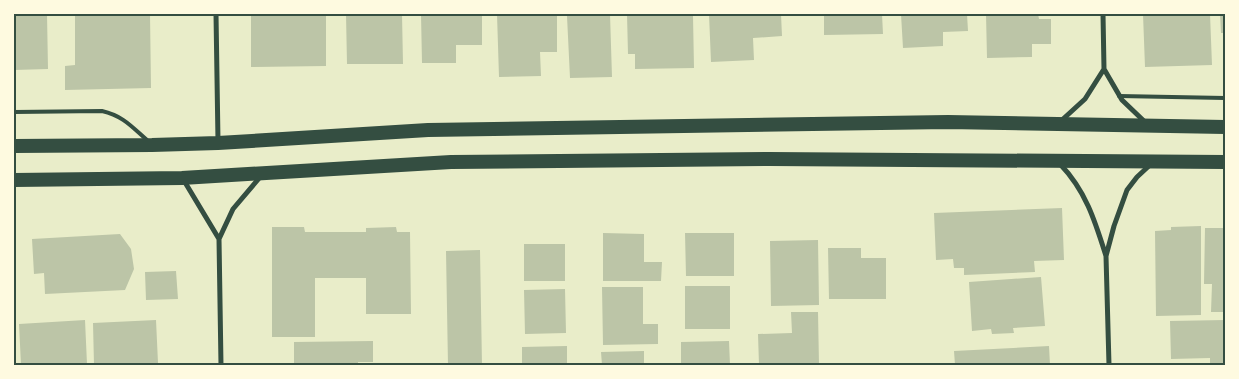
<svg xmlns="http://www.w3.org/2000/svg" width="1239" height="379" viewBox="0 0 1239 379" font-family="'Source Sans 3',sans-serif">
	<style>
		.building { fill: #bcc5a7 }
		.lines { fill: none; stroke-linecap: round; stroke-linejoin: round }
		.service { stroke: #344e41; stroke-width: 4 }
		.minor { stroke: #344e41; stroke-width: 5 }
		.trunk { stroke: #344e41; stroke-width: 14 }
		.neatline { fill: none; stroke: #344e41; stroke-width: 2 }
	</style>
	<rect width="100%" height="100%" fill="#e9edc9"/>
	<path class="building" d="M14 14H47L48 69 14 70Z
		M75 14H150L151 88 65 90V66L75 65Z
		M251 14H326V66L251 67Z
		M346 14H402L403 64H347Z
		M421 14H482V45H456V63H422Z
		M497 14H557V52H540L541 76 499 77Z
		M610 14 612 77 570 78 567 16Z
		M627 14H683V16H693L694 68 635 69V54H628Z
		M709 14H781L782 36 753 38 754 60 711 62Z
		M824 14H882L883 34 824 35Z
		M901 14H967L968 31 943 32V46L903 48Z
		M986 14H1038L1039 19H1051V44H1032V57L987 58Z
		M1143 14H1210L1212 65 1145 67Z
		M1220 14H1225V33H1221Z
		M1062 208 1064 260 1034 261 1035 272 964 275V268H954L953 259 936 260 934 213Z
		M1201 226V315L1156 316 1155 231 1171 230V227Z
		M272 227H304L305 232H366V228L396 227 397 232H410L411 314H366V278H315V337H272Z
		M1205 228H1225V312H1211L1212 284H1204Z
		M603 233 644 234V262H662L661 281H603Z
		M685 233H734V276H686Z
		M120 234 131 249 134 269 125 290 45 294 44 273 34 274 32 239Z
		M818 240 819 305 771 306 770 241Z
		M524 244H565V281H524Z
		M828 248H861V258H886V299H829Z
		M480 250 482 365H448L446 251Z
		M176 271 178 299 146 300 145 272Z
		M1041 277 1045 326 1013 328 1014 333 992 334 991 329 972 331 969 282Z
		M685 286H730V329H685Z
		M602 287H643V324H658V344L603 345Z
		M565 289 566 333 525 334 524 290Z
		M791 312H818L819 365H759L758 334 792 333Z
		M85 320 87 364 21 365 19 324Z
		M156 320 158 363 94 365 93 323Z
		M1225 320V365H1210V358L1171 359 1170 321Z
		M373 341V362H358V365H294V342Z
		M729 341 730 365H681V342Z
		M567 346V365H522V347Z
		M1049 346 1050 365H955L954 351Z
		M644 351V365H602L601 352Z"/>
	<g class="lines">
		<path class="service" d="M1119 96 1225 98
			M14 112 102 111C123 116 131 126 147 140"/>
		<path class="minor" d="M216 14 218 141
			M1103 14 1104 69 1122 100 1146 123
			M1062 120 1085 99 1104 69
			M1060 164C1086 191 1095 221 1106 256
			M183 179 219 239
			M221 365 219 239 233 209 261 176
			M1109 365 1106 256 1114 226 1127 190 1137 177 1151 164"/>
		<path class="trunk" d="M14 146 152 145 218 143 428 130 948 122 1225 127
			M14 180 182 178 451 162 770 159 1225 162"/>
	</g>
	<rect width="1239" height="379" fill="none" stroke="#fefae0" stroke-width="30"/>
	<rect x="15" y="15" width="1209" height="349" class="neatline"/>
</svg>
